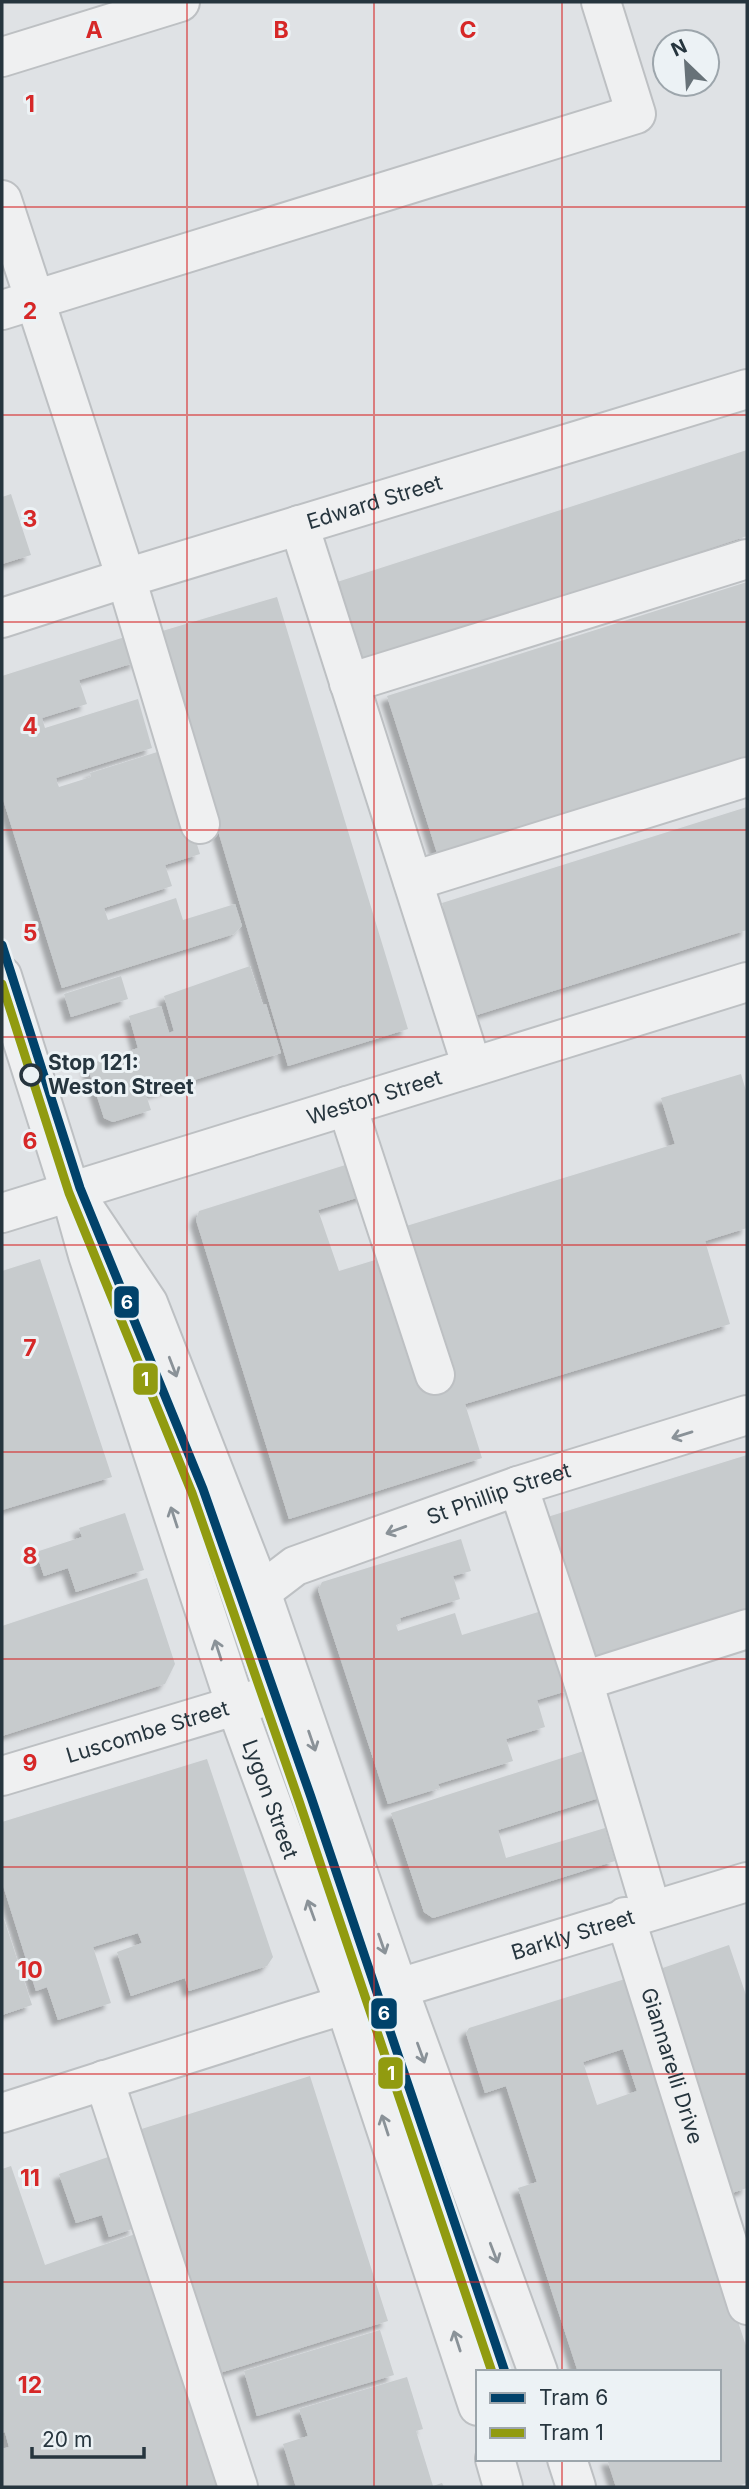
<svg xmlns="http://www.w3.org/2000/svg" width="749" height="2489" viewBox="0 0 749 2489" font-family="Inter,sans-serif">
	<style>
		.building { fill: #c7cbcd; fill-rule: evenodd; filter: url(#shadow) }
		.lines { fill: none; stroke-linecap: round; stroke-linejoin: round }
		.minor-casing { stroke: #bdc0c3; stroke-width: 42 }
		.minor { stroke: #eff0f1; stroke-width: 38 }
		.tram-1-casing { stroke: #ecf2f5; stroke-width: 14 }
		.tram-2-casing { stroke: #ecf2f5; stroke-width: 14 }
		.tram-1 { stroke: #01426a; stroke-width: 9 }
		.tram-2 { stroke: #919b10; stroke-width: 9 }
		.oneway { stroke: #8a9298 }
		.grid { fill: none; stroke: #d62828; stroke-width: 2; stroke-opacity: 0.55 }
		.stop-dot { fill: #ecf2f5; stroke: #26353e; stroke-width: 3.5 }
		.labels { text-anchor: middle; stroke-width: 6; stroke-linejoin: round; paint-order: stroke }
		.street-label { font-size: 21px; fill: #26353e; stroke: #ecf2f5 }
		.stop-label { font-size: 21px; font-weight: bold; fill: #26353e; stroke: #ecf2f5; text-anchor: start }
		.grid-label { font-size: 23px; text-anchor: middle; font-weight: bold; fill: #d62828; stroke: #ecf2f5; stroke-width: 6; stroke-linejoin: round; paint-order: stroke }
		.line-badge { stroke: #ecf2f5; stroke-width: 2.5 }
		.badge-label { font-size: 19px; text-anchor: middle; font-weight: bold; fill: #fff }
	</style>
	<defs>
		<filter id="shadow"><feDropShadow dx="-6" dy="6" stdDeviation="2" flood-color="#0004"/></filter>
	</defs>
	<rect width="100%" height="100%" fill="#dfe2e5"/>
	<path class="building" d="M747 450V536L361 664 334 583Z
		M11 494 31 555 2 564V497Z
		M747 582V758L438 856 387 696Z
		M277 597 408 1029 288 1066 159 632Z
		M128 636 137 662 79 680 87 704 42 718 45 728 138 699 152 748 56 778 57 782 59 787 91 777 90 773 167 749 200 854 165 865 172 886 104 908 108 920 176 898 183 920 235 904 242 926 234 934 62 988 2 796V676Z
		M747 807V930L477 1015 442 903Z
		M250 966 263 1005 266 1004 281 1053 146 1095 151 1110 113 1122 104 1118 87 1065 138 1048 129 1016 161 1006 169 1033 174 1031 164 996Z
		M121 976 128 999 71 1017 64 994Z
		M741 1074 747 1094V1228L705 1241 730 1324 465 1404 482 1458 289 1519 196 1220 199 1211 355 1162 366 1195 318 1210 339 1271 385 1257 403 1227 675 1144 661 1098Z
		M40 1259 112 1477 2 1510V1271Z
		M747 1455V1613L589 1662 541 1519Z
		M125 1513 144 1570 76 1592 68 1568 44 1576 36 1552 82 1537 79 1528Z
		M461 1539 471 1571 453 1576 460 1599 400 1618 401 1623 396 1625 398 1631 455 1613 462 1635 545 1610 570 1690 537 1700 545 1727 506 1739 513 1761 438 1784 440 1788 388 1804 318 1590 322 1582Z
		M147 1578 175 1664 165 1684 2 1736V1626Z
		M590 1749 605 1796 498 1830 506 1858 605 1828 615 1861 433 1918 424 1912 391 1813Z
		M207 1759 273 1957 267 1966 189 1991 185 1978 131 1996 117 1952 142 1943 138 1933 93 1947 111 2003 58 2020 47 1987 36 1991 2 1882V1822Z
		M4 1919 32 2005 2 2015V1920Z
		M729 1945 747 1998V2188L732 2193 657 1970Z
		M625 1979 747 2349V2483L733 2487H616L607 2459H719V2372H578L518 2188 537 2182 506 2086 485 2093 466 2033 469 2028ZM623 2049 637 2091 597 2105 583 2062Z
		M310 2076 388 2321 210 2376 132 2132Z
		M111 2156 135 2228 109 2237 102 2215 76 2223 59 2174Z
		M11 2166 45 2265 141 2232 226 2487H2V2449L9 2447 5 2432 2 2433V2169Z
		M380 2330 394 2375 257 2416 244 2371Z
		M407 2377 423 2429 416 2431 433 2486 442 2483 444 2487H296L283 2444 308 2436 299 2409Z"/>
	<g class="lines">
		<defs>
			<g id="minor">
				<path d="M2 57 180 2"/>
				<path d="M2 200 126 578 200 824"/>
				<path d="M2 310 636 114 601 2"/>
				<path d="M299 525 472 1067"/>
				<path id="s1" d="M2 618 126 578 747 389"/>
				<path d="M349 683 747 559"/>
				<path d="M413 881 747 777"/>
				<path id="s2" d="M2 976 70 1191 88 1255 236 1706 345 2005 478 2406"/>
				<path d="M347 1106 435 1375"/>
				<path d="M87 1212 148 1303 261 1592 398 1988 538 2372"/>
				<path id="s3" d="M2 1213 747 982"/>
				<path d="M518 1486 583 1681 651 1909"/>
				<path id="s4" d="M261 1592 295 1566 518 1486 747 1415"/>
				<path d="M583 1681 747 1629"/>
				<path id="s5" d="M2 1776 294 1688"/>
				<path id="s6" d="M625 1917 747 2305"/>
				<path d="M104 2080 238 2487"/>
				<path id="s7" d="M2 2113 294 2020 747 1882"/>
				<path d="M495 2459 503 2487"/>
				<path d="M567 2459 576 2487"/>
			</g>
		</defs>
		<use href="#minor" class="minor-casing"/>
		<use href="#minor" class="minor"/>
		<defs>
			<path id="tram-1" d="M2 945 80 1188 203 1489 311 1797 505 2372"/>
			<path id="tram-2" d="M2 984 69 1193 192 1493 299 1801 492 2372"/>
		</defs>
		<use href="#tram-1" class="tram-1-casing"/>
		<use href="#tram-2" class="tram-2-casing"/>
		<use href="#tram-1" class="tram-1"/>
		<use href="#tram-2" class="tram-2"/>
	</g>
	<defs><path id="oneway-shaft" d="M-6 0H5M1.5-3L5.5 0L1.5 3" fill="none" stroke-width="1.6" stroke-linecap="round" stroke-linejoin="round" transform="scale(1.75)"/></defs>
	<g class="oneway">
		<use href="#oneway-shaft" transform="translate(173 1367) rotate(69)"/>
		<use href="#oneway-shaft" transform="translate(682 1435) rotate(163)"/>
		<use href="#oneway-shaft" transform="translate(174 1517) rotate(-108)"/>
		<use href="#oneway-shaft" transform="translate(396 1530) rotate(160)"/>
		<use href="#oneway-shaft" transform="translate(218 1650) rotate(-108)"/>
		<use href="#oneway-shaft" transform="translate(312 1741) rotate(71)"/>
		<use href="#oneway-shaft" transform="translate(311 1910) rotate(-110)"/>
		<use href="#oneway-shaft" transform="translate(382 1944) rotate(71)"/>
		<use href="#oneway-shaft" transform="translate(421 2053) rotate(70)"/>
		<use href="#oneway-shaft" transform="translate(385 2125) rotate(-108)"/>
		<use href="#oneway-shaft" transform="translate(494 2253) rotate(69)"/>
		<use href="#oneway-shaft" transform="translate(457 2341) rotate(-108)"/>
	</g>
	<path class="grid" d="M187 2V2487M374 2V2487M562 2V2372M2 207H747M2 415H747M2 622H747M2 830H747M2 1037H747M2 1245H747M2 1452H747M2 1659H747M2 1867H747M2 2074H747M2 2282H747M562 2459V2487"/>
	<circle class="stop-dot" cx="31" cy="1075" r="10"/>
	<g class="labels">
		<g class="street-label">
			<text dy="7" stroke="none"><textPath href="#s1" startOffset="390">Edward Street</textPath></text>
			<text dy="7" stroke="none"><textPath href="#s3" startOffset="390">Weston Street</textPath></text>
			<text dy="7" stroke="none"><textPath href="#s4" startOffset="259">St Phillip Street</textPath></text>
			<text dy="7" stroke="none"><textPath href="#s5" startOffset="152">Luscombe Street</textPath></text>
			<text dy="7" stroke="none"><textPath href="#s2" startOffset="866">Lygon Street</textPath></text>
			<text dy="7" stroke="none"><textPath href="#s7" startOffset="598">Barkly Street</textPath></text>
			<text dy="7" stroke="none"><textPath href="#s6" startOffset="156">Giannarelli Drive</textPath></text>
		</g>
		<g class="stop-label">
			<text x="48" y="1070">Stop 121:<tspan x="48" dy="24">Weston Street</tspan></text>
		</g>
	</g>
	<g class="grid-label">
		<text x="94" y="38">A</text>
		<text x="281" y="38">B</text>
		<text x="468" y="38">C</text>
		<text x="30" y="112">1</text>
		<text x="30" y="319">2</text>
		<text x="30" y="527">3</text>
		<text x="30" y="734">4</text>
		<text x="30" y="941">5</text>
		<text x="30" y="1149">6</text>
		<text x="30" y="1356">7</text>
		<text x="30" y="1564">8</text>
		<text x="30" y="1771">9</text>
		<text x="30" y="1978">10</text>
		<text x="30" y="2186">11</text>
		<text x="30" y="2393">12</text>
	</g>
	<g class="line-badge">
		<rect x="113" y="1285" width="27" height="34" rx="7" fill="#01426a"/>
		<rect x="132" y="1362" width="27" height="34" rx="7" fill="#919b10"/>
		<rect x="370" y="1997" width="28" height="33" rx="7" fill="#01426a"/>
		<rect x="377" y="2056" width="27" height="34" rx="7" fill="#919b10"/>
	</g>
	<g class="badge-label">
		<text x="127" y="1309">6</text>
		<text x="145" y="1386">1</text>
		<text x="384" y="2020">6</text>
		<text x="391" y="2080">1</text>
	</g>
	<rect width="749" height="2489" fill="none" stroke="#26353e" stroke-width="7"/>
	<rect x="476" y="2370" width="245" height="91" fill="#ecf2f5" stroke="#9da6ac" stroke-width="2"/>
	<rect x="490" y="2393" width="35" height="10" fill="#01426a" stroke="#9da6ac" stroke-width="2"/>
	<text x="539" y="2405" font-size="21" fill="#26353e">Tram 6</text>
	<rect x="490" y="2428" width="35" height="10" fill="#919b10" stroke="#9da6ac" stroke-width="2"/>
	<text x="539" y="2440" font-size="21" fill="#26353e">Tram 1</text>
	<g transform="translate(686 63) rotate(335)"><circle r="33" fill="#ecf2f5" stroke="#9da6ac" stroke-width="2"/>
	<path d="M0-5L12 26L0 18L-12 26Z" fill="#677278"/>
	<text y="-10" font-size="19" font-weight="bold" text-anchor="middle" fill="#26353e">N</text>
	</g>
	<path d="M32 2447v10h112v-10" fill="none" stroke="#26353e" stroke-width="3.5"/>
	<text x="42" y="2447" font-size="21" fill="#26353e" stroke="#ecf2f5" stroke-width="5" paint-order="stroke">20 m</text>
</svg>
